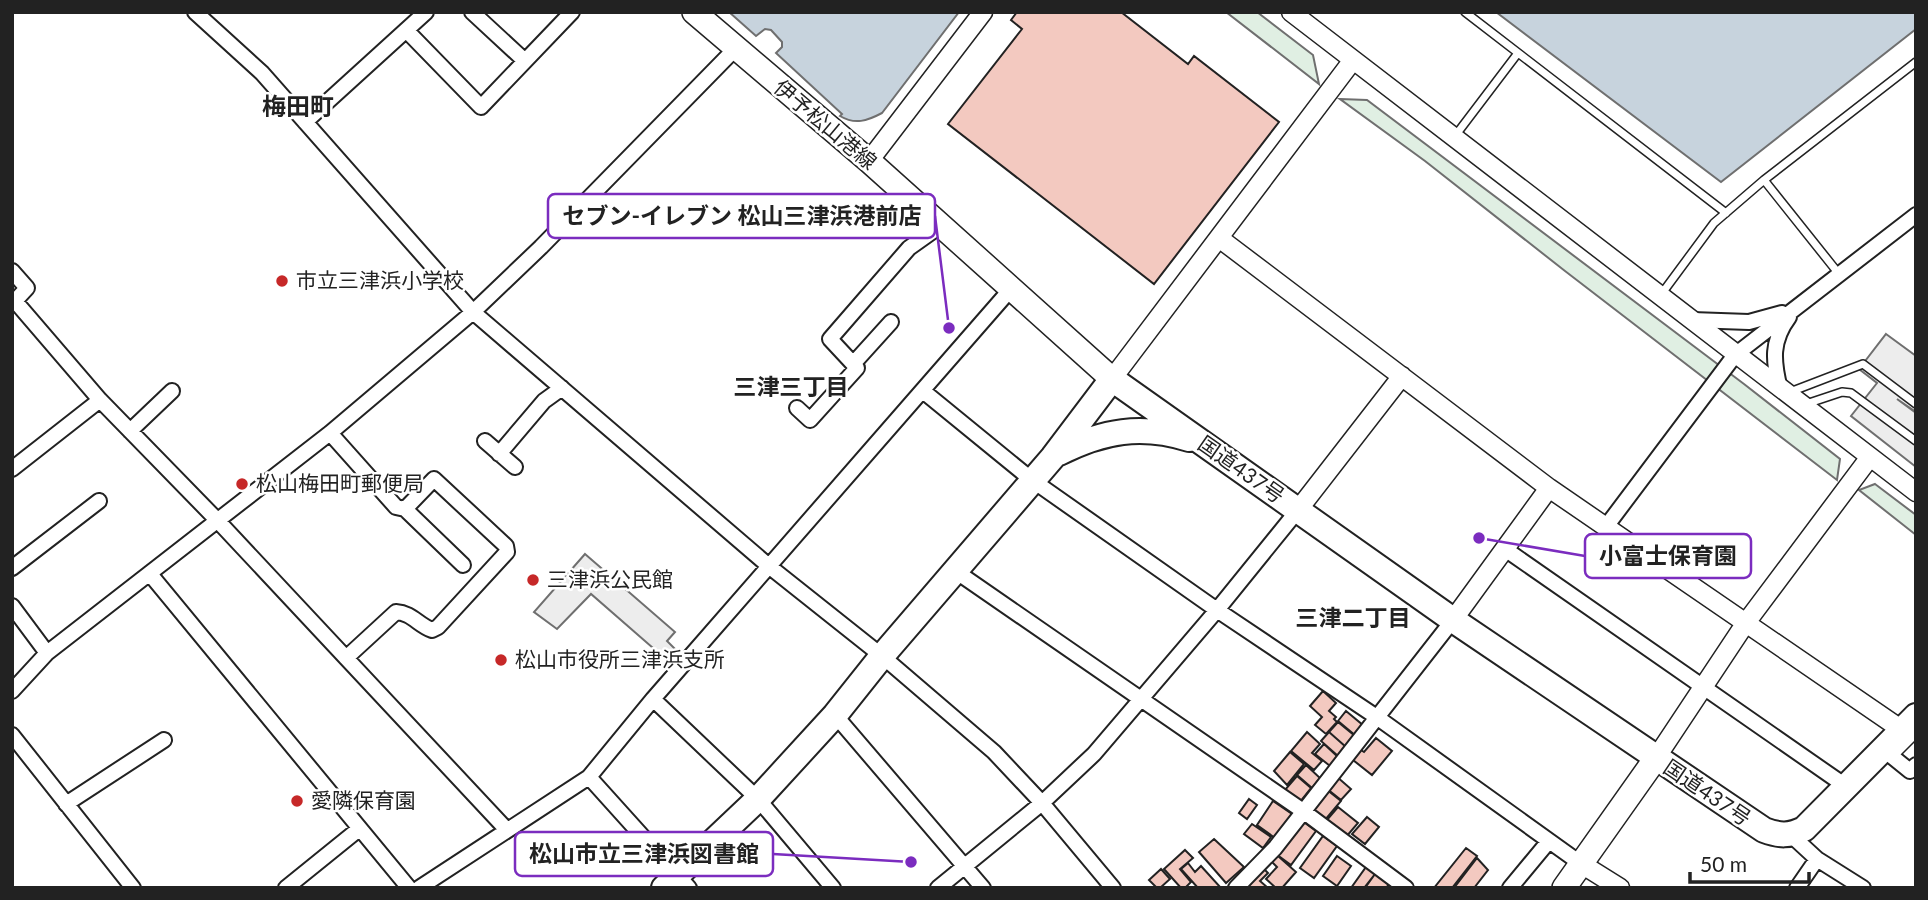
<svg xmlns="http://www.w3.org/2000/svg" width="1928" height="900" viewBox="0 0 1928 900" font-family="Lato,'Noto Sans JP',sans-serif">
	<style>
		.green { fill: #e0efe3; stroke: #6f6f6f; stroke-width: 2 }
		.parking { fill: #ededed; stroke: #6f6f6f; stroke-width: 2 }
		.water { fill: #c7d3dd; stroke: #6f6f6f; stroke-width: 2 }
		.building { fill: #f3c9c0; stroke: #222; stroke-width: 2 }
		.lines { fill: none; stroke-linecap: round; stroke-linejoin: round }
		.service-casing { stroke: #222; stroke-width: 10 }
		.minor-casing { stroke: #222; stroke-width: 18 }
		.tertiary-casing { stroke: #222; stroke-width: 21 }
		.primary-casing { stroke: #222; stroke-width: 26 }
		.trunk-casing { stroke: #222; stroke-width: 28 }
		.service { stroke: #fff; stroke-width: 7 }
		.minor { stroke: #fff; stroke-width: 14 }
		.tertiary { stroke: #fff; stroke-width: 18 }
		.primary { stroke: #fff; stroke-width: 23 }
		.trunk { stroke: #fff; stroke-width: 24 }
		.poi-dot { fill: #c62828; stroke: #fff; stroke-width: 2.5 }
		.labels { text-anchor: middle; stroke-width: 5; stroke-linejoin: round; paint-order: stroke }
		.street-label { font-size: 21px; fill: #222; stroke: #fff }
		.poi-label { font-size: 21px; fill: #222; stroke: #fff; text-anchor: start }
		.neighbourhood-label { font-size: 23px; font-weight: bold; fill: #222; stroke: #fff }
		.quarter-label { font-size: 24px; font-weight: bold; fill: #222; stroke: #fff }
		.leader { fill: none; stroke: #7b2cbf; stroke-width: 2.5 }
		.callout-dot { fill: #7b2cbf; stroke: #fff; stroke-width: 2.5 }
		.callout { fill: #fff; stroke: #7b2cbf; stroke-width: 2.5 }
		.callout-label { font-size: 23px; text-anchor: middle; font-weight: bold; fill: #222 }
	</style>
	<rect width="100%" height="100%" fill="#fff"/>
	<path class="green" d="M1226 12H1257L1313 55 1319 84Z
		M1340 99 1367 100 1744 384 1840 459 1837 480 1565 271 1425 161Z
		M1875 484 1916 515V535L1859 490Z"/>
	<path class="parking" d="M1886 334 1916 356V412L1897 399 1916 413V467L1851 416 1877 383 1859 369Z
		M585 554 675 632 667 641 679 653 669 662 591 594 557 629 534 612Z"/>
	<path class="water" d="M729 12H959L882 113C867 121 855 125 840 116L842 114 776 53 782 47V42L771 30 765 29 756 36Z
		M1496 12H1916V29L1721 182Z"/>
	<path class="building" d="M1017 12H1121L1188 64 1194 56 1279 122 1154 284 948 124 1022 29 1011 20Z
		M1323 691 1336 703 1329 711 1336 717 1334 719 1337 722 1326 734 1315 725 1322 717 1310 706Z
		M1346 711 1364 726 1356 736 1338 721Z
		M1338 722 1355 736 1346 747 1329 732Z
		M1307 732 1320 744 1312 753 1322 761 1314 770 1291 751Z
		M1329 732 1346 747 1338 756 1321 741Z
		M1376 738 1392 751 1372 775 1353 760 1361 750 1364 752Z
		M1324 744 1338 757 1330 766 1315 754Z
		M1290 752 1304 764 1287 785 1274 771Z
		M1306 765 1320 778 1312 788 1297 775Z
		M1297 776 1311 788 1299 803 1284 791Z
		M1336 776 1351 789 1341 800 1326 788Z
		M1326 789 1341 801 1325 820 1310 808Z
		M1249 799 1257 805 1247 819 1239 813Z
		M1273 801 1292 814 1275 838 1257 825Z
		M1338 807 1358 823 1346 837 1326 821Z
		M1367 817 1379 827 1365 844 1352 834Z
		M1301 820 1316 831 1291 865 1276 854Z
		M1252 824 1271 837 1263 848 1244 834Z
		M1323 836 1337 846 1314 878 1300 868Z
		M1214 839 1244 867 1226 883 1199 852Z
		M1466 848 1477 856 1452 888H1434Z
		M1185 850 1193 858 1180 869 1191 882 1185 888H1181L1164 869Z
		M1278 856 1296 872 1282 888H1276L1266 879 1277 867 1272 862Z
		M1337 856 1351 866 1337 886 1323 876Z
		M1477 858 1488 870 1474 888H1454Z
		M1188 863 1195 872 1201 866 1221 888H1198L1181 869Z
		M1261 866 1268 873 1260 881 1268 888H1242Z
		M1366 867 1375 874 1364 888H1351Z
		M1161 869 1170 879 1160 888H1157L1149 880Z
		M1375 874 1389 884 1386 888H1365Z"/>
	<g class="lines">
		<defs>
			<path id="service" d="M1465 12 1726 213
				M1455 136 1518 53
				M1839 274 1764 180 1916 62
				M1660 296 1714 223 1764 180
				M1790 392 1863 364 1916 404
				M1806 404 1842 392 1851 393 1916 441
				M1893 757 1916 734"/>
			<path id="minor" d="M195 12 262 73 473 312 770 567 882 656 994 752 1042 803 1113 888
				M472 12 525 61
				M406 30 481 107 572 12
				M305 122 426 12
				M12 271 27 288 15 301 100 400 217 520 507 830
				M1692 320 1749 322 1782 313
				M853 364 891 322
				M1780 389C1773 361 1771 341 1789 317
				M923 391 1032 480 1217 610 1378 718 1580 863
				M797 408 810 420 857 368 830 339 909 248 940 226
				M130 431 172 391
				M330 433 396 507 405 509 463 565
				M485 441 515 467
				M499 454 544 401 562 388
				M12 469 100 400
				M1605 528 1735 355 1916 215
				M1505 549 1847 787
				M12 568 99 501
				M954 570 1303 811 1406 888
				M150 574 409 888
				M12 606 47 653
				M346 658 396 612C412 613 418 625 432 630L438 627 507 552 506 546 434 479 405 509
				M12 691 47 653 330 433 473 312 541 247 735 49
				M653 699 758 799 833 888
				M835 715 983 888
				M12 735 133 888
				M1884 750 1910 771 1916 765
				M589 777 689 888
				M66 804 164 740
				M1791 835 1817 859 1863 888
				M286 888 359 829
				M419 888 589 777 653 699 1010 290
				M938 888 1042 803 1094 754 1217 610 1298 510
				M1236 888 1275 848 1453 620
				M1510 888 1549 841
				M1797 888 1817 859"/>
			<path id="tertiary" d="M1291 12 1916 492
				M869 161 983 12
				M1219 238 1549 488 1902 730
				M1112 379 1353 60
				M1298 510 1402 376
				M1453 620 1549 488
				M1656 758 1745 624 1870 457
				M1580 863 1620 888"/>
			<path id="primary" d="M694 12 869 161 1112 379
				M1564 888 1656 758"/>
			<path id="trunk" d="M1059 453C1103 431 1141 424 1189 439
				M664 888 758 799 835 715 882 656 1053 457 1112 379 1453 620 1764 830C1780 836 1789 836 1804 829L1916 716"/>
		</defs>
		<use href="#service" class="service-casing"/>
		<use href="#minor" class="minor-casing"/>
		<use href="#tertiary" class="tertiary-casing"/>
		<use href="#primary" class="primary-casing"/>
		<use href="#trunk" class="trunk-casing"/>
		<use href="#service" class="service"/>
		<use href="#minor" class="minor"/>
		<use href="#tertiary" class="tertiary"/>
		<use href="#primary" class="primary"/>
		<use href="#trunk" class="trunk"/>
	</g>
	<g class="poi-dot">
		<circle cx="282" cy="281" r="7"/>
		<circle cx="242" cy="484" r="7"/>
		<circle cx="533" cy="580" r="7"/>
		<circle cx="501" cy="660" r="7"/>
		<circle cx="297" cy="801" r="7"/>
	</g>
	<g class="labels">
		<g class="street-label">
			<text transform="translate(825 125) rotate(40)" y="7">伊予松山港線</text>
			<text transform="translate(1241 470) rotate(35)" y="7">国道437号</text>
			<text transform="translate(1707 793) rotate(34)" y="7">国道437号</text>
		</g>
		<g class="poi-label">
			<text x="296" y="288">市立三津浜小学校</text>
			<text x="256" y="491">松山梅田町郵便局</text>
			<text x="547" y="587">三津浜公民館</text>
			<text x="515" y="667">松山市役所三津浜支所</text>
			<text x="311" y="808">愛隣保育園</text>
		</g>
		<g class="neighbourhood-label">
			<text x="791" y="395">三津三丁目</text>
			<text x="1353" y="626">三津二丁目</text>
		</g>
		<g class="quarter-label">
			<text x="298" y="115">梅田町</text>
		</g>
	</g>
	<path class="leader" d="M949 328L935 216M1479 538L1585 556M911 862L773 854"/>
	<g class="callout-dot">
		<circle cx="949" cy="328" r="7"/>
		<circle cx="1479" cy="538" r="7"/>
		<circle cx="911" cy="862" r="7"/>
	</g>
	<g class="callout">
		<rect x="548" y="194" width="387" height="44" rx="7"/>
		<rect x="1585" y="534" width="166" height="44" rx="7"/>
		<rect x="515" y="832" width="258" height="44" rx="7"/>
	</g>
	<g class="callout-label">
		<text x="742" y="224">セブン-イレブン 松山三津浜港前店</text>
		<text x="1668" y="564">小富士保育園</text>
		<text x="644" y="862">松山市立三津浜図書館</text>
	</g>
	<rect width="1928" height="900" fill="none" stroke="#222222" stroke-width="28"/>
	<path d="M1690 872v10h119v-10" fill="none" stroke="#222222" stroke-width="3.5"/>
	<text x="1700" y="872" font-size="21" fill="#222222" stroke="#ffffff" stroke-width="5" paint-order="stroke">50 m</text>
</svg>
